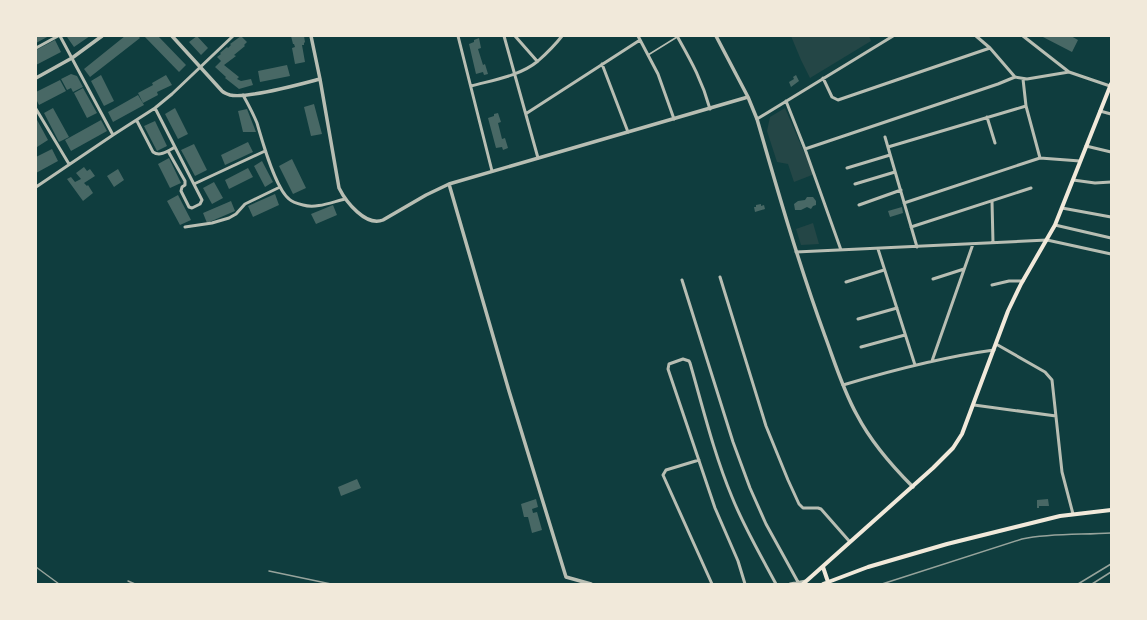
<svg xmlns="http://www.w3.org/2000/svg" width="1147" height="620" viewBox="0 0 1147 620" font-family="Lora,serif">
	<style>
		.green { fill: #244646 }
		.building { fill: #486865 }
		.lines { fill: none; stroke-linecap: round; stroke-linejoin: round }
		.service { stroke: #b8beb3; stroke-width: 1.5 }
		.minor { stroke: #b8beb3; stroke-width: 3 }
		.tertiary { stroke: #b8beb3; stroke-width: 3.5 }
		.secondary { stroke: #f1e9da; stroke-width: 4 }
		.rail { stroke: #97a49c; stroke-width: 1.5 }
	</style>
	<rect width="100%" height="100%" fill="#0f3d3e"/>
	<path class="green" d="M791 36H869L871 41 810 78 801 60Z
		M785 108 813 173 812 175 794 182 788 164 777 162 767 131 770 117Z
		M813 223 819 244 801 245 796 229Z"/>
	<path class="building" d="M36 36H49L36 43Z
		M69 36H90L74 47 67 37Z
		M125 36H138L140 38 90 77 84 69Z
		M144 36H158L186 65 179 72Z
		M197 36 208 48 201 55 189 42Z
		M241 36 247 42 244 45 245 46 234 55 236 56 224 65 239 77 237 79 241 81 251 79 253 85 239 89 225 78 226 77 215 67 221 61 217 57 221 54 220 53 227 47 228 48 231 45 230 44Z
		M291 36H304L305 42 304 43V45H302L305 62 295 64 292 48 295 47 294 44H293Z
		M1041 36H1071L1078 40 1072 52Z
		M479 38 481 48 478 49 483 65 485 64 488 74 484 75 483 72 476 74 469 44 474 42V40Z
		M55 40 61 52 36 65V50Z
		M287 65 290 76 260 82 258 71Z
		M71 74 77 76 83 87 73 92 71 88 67 90 61 79Z
		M101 75 114 101 104 106 91 81Z
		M166 75 172 85 157 92 158 95 143 103 138 93 153 85 152 83Z
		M796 75 799 81 791 87 789 82 794 79 793 77Z
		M60 80 66 91 39 105 36 99V92Z
		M83 88 97 113 87 118 74 93Z
		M138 95 144 105 113 122 108 112Z
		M314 104 322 134 311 136 304 107Z
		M53 108 69 137 59 142 44 113Z
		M175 108 188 134 178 139 165 114Z
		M247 109 256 132H243L238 111Z
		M498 113 501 122 498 123 502 139 505 138 508 148 503 150 502 147 496 148 488 118 494 116V114Z
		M36 118 48 140 37 147 36 145Z
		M101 120 107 131 71 151 65 140Z
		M155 121 167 146 157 151 144 126Z
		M248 142 253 152 225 165 221 155Z
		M194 144 207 170 195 176 181 150Z
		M52 149 58 161 36 173V157Z
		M169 158 181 183 170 188 158 164Z
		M292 159 306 188 293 194 279 166Z
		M262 161 273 182 265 187 254 166Z
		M84 167 87 171 90 169 95 176 84 183 87 186 88 185 93 193 83 201 67 179 71 177 75 182 81 179 76 173Z
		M248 168 253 177 229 189 225 180Z
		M118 169 124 180 114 187 107 176Z
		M214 182 223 198 212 204 203 188Z
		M275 194 279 205 253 217 248 206Z
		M178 195 191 220 180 225 167 201Z
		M807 197H813L816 201V205L813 206 811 209 807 207 801 210H795L794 204 798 201 805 200Z
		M231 201 235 211 207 223 203 213Z
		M761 204V206L764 205 765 209 755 212 754 207H756V205Z
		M333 205 337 215 316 224 311 214Z
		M902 207 903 213 890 217 888 211Z
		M357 479 361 488 341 496 338 487Z
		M536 499 538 507 532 509 533 513 537 512 542 530 532 533 528 517H524L521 504Z
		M1048 499 1049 506H1039V508H1037V500Z"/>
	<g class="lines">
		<path class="service" d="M648 55 677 37"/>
		<path class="minor" d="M60 36 113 135
			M458 36 492 171
			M504 36 538 158
			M515 36 537 61
			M638 36 658 74 674 119
			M677 36C691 61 702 80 710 109
			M976 36 990 48 1015 77
			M1023 36 1069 72 1110 86
			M36 48 58 36
			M602 64 628 132
			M1015 77 1027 79 1069 72
			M823 78 832 97 838 100 990 48
			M1023 79 1026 106 1040 158
			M471 86C493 80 520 76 538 61 547 53 555 45 562 36
			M243 95C248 104 253 113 257 123 262 140 275 188 289 199 292 202 299 204 303 205 316 209 332 202 345 199
			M786 101 805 149 841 250
			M155 108 202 200 200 204 192 208 189 207 181 191 182 187 185 185V181L168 151
			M36 109 69 164
			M1100 111 1111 114
			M527 113 640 40
			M987 117 995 143
			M757 119 893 36
			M137 121 153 152C160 157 168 151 175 147
			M885 137 917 247
			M1086 146 1111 152
			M888 147 1026 106
			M805 149 998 84 1015 77
			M847 168 890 155
			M1073 180 1095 183 1111 182
			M194 184 265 151
			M855 184 895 172
			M36 187 113 135 155 108 172 94 233 36
			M992 201 993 243
			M904 203 1040 158 1080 161
			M859 205 901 190
			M1062 208 1111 217
			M1055 225 1111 238
			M185 227 212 223 229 218 236 214 245 204 280 187
			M911 227 1031 188
			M878 249 915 365
			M796 252 1047 240 1111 254
			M720 277 766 426 788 480 799 504 803 508H818L821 509 850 542
			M933 279 964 269
			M682 280 733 442 750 488 766 524 798 582
			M846 282 884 270
			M992 285 1009 281H1023
			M858 319 897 308
			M996 344 1045 372 1052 380 1062 472 1073 514
			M861 347 905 335
			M932 361 973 244
			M843 385C893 370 942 357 994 350
			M974 405 1056 416
			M699 460 666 470 663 475 712 584
			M745 584 738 561 715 508 668 369 669 364 683 359 689 361 690 363C703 408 714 454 732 497 744 527 761 556 776 584
			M790 584 806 581"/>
		<path class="tertiary" d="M172 36 222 91C224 93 227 94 230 95 248 99 301 84 320 79
			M311 36 320 79 339 188C346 202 366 227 383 220L426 195 449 184 748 97
			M716 36 748 97 757 119C778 192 799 265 825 336 835 363 843 390 857 415 871 442 891 465 913 487
			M36 78 72 58 102 36
			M449 184 509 391 566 577 591 584"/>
		<path class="secondary" d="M823 567 828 582
			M803 584 933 468 953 448 962 434 1008 311 1021 284 1055 225 1111 84
			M823 584 868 567 947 544 1060 516 1111 510"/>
		<path class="rail" d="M36 567 59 584
			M269 571 331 584
			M128 581 135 584
			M882 584 1022 539C1052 533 1081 535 1111 533
			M1078 584 1111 564
			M1092 584 1111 572"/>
	</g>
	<rect width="1147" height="620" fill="none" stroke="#f1e9da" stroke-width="74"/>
</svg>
